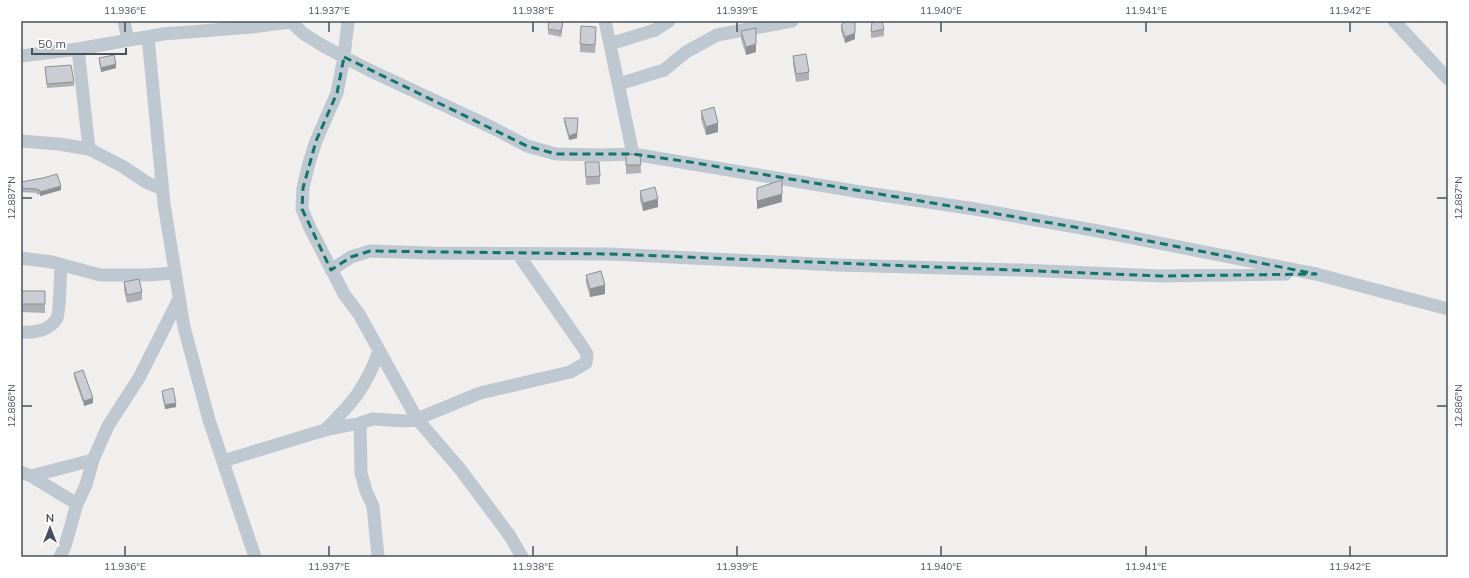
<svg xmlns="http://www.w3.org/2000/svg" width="1469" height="578" viewBox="0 0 1469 578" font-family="Mulish,sans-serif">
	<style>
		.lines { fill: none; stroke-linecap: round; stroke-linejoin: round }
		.street { stroke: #bec8d0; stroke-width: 13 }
		.wall { fill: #aeb0b5 }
		.shaded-wall { fill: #8d9094 }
		.building { fill: #cacdd3; stroke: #8d9094 }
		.marked { fill: none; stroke: #0f766e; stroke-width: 3; stroke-dasharray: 8 5; stroke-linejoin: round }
		.ticks { fill: none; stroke: #46515c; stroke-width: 1.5 }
		.neatline { fill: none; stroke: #46515c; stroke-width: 1.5 }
		.ticks-label { font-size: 10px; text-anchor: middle; fill: #46515c }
	</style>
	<rect width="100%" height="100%" fill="#f1eeee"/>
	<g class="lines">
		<path class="street" d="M124 21 128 40
			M290 21 304 34 325 47 367 69 493 128 527 146 556 154 601 155 633 154 861 192 975 209 1098 231 1316 274 1448 309
			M348 21 344 57 337 93 316 141 309 163 303 188 302 209 310 228 344 294 359 314 417 419 460 469 510 536 522 557
			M605 21 633 154
			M1394 21 1448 79
			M148 37 164 204 184 327 209 420 255 557
			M610 44 655 30 669 21
			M78 49 89 149
			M21 56 78 49 163 34 252 27 291 22
			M619 84 664 70 686 52 717 35 792 21
			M21 141 59 144 89 149 122 166 146 182 162 189
			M21 258 52 262 100 275H147L175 273
			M331 270 351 257 370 251 430 253 610 254 837 265 1022 270 1162 276 1286 274
			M21 332C33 333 50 331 57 318 60 312 60 275 61 266
			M360 423 361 473 366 491 373 506 378 557
			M325 430C352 404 366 387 379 351
			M223 461 325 430 360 423 373 419 405 421 417 419 480 393 570 372 586 363 587 354 582 346 518 254
			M21 472 31 476 77 504
			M31 476 93 460
			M60 557 65 546 77 504 86 485 93 460 108 426 139 378 179 299"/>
	</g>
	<path class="wall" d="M549 21H563L561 37 548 34V29Z
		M841 25 855 39 845 43 841 31Z
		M884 29V36L871 38V32Z
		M741 31 756 52 746 55 741 39Z
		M596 35 595 53 580 52V44Z
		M793 56 809 72V80L796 82 793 64Z
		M99 58 116 68 101 72 99 62Z
		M45 67 74 82V86L47 88Z
		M701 111 718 132 706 135 701 119Z
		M564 118 577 138 569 140 564 122Z
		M626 154 640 155 641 173 626 174Z
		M585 162 600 176V184L586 185Z
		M21 182 61 190 40 196V194L37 195V193L21 192Z
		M640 191 658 207 643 211 640 200Z
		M586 275 605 294 590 297 586 283Z
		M124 282 142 292V300L127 303 124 290Z
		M21 291H45V313L21 312Z
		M74 373 93 403 84 406 74 377Z
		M162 391 176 407 165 409 162 395Z"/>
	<path class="shaded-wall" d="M563 21 561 37V31Z
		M855 33V39L845 43V37Z
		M756 44V52L746 55V47Z
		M116 64V68L101 72V68Z
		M578 118 577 138 569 140V136Z
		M718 123V132L706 135V127Z
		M61 186V190L40 196V192Z
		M782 194V202L757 209V201Z
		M658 199V207L643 211V203Z
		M605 285V294L590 297V289Z
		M93 398V403L84 406V401Z
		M176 403V407L165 409V405Z"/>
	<path class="building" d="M549 21H563L561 31 548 29Z
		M843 21H855V33L845 37 841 25 843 24Z
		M872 21H882L884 29 871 32Z
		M581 26 596 27 595 45 580 44Z
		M756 28V44L746 47 741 31Z
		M806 54 809 72 796 74 793 56Z
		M114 55 116 64 101 68 99 58Z
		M71 65 74 82 47 84 45 67Z
		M714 107 718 123 706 127 701 111Z
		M564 118H578L577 133 569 136Z
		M626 154 640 155 641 165H626Z
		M585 162H599L600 176 586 177Z
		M57 174 61 186 40 192V190H37V189L21 188V182L43 178Z
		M782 180V194L757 201V188Z
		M655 187 658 199 643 203 640 191Z
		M601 271 605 285 590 289 586 275Z
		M139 279 142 292 127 295 124 282Z
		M21 291H45V304H21Z
		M83 370 93 398 84 401 74 373Z
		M173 388 176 403 165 405 162 391Z"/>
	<path class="marked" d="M344 57 527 146 556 154H633L690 162 1098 231 1316 274 1162 276 610 254 370 251 351 257 331 270 302 209 303 188 316 141 337 93Z"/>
	<path class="ticks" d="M125 22V32M329 22V32M533 22V32M737 22V32M941 22V32M1146 22V32M1350 22V32M22 198H32M1437 198H1447M22 406H32M1437 406H1447M125 546V556M329 546V556M533 546V556M737 546V556M941 546V556M1146 546V556M1350 546V556"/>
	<rect width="1469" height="578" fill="none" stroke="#ffffff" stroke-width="44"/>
	<g transform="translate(50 528)" stroke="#ffffff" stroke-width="3" paint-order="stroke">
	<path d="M0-3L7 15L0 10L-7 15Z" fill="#46515c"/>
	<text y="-6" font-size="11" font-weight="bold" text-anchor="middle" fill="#46515c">N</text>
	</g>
	<path d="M32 48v6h94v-6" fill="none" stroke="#46515c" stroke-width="2"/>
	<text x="38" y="48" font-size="12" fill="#46515c" stroke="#ffffff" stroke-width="3" paint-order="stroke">50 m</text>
	<rect x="22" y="22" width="1425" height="534" class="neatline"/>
	<g class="ticks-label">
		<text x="125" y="14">11.936°E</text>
		<text x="329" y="14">11.937°E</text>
		<text x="533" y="14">11.938°E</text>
		<text x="737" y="14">11.939°E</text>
		<text x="941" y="14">11.940°E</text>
		<text x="1146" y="14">11.941°E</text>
		<text x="1350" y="14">11.942°E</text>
		<text transform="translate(11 198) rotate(-90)" y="4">12.887°N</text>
		<text transform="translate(1458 198) rotate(-90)" y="4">12.887°N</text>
		<text transform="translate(11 406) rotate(-90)" y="4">12.886°N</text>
		<text transform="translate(1458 406) rotate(-90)" y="4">12.886°N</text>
		<text x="125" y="570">11.936°E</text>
		<text x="329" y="570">11.937°E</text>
		<text x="533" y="570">11.938°E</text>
		<text x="737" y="570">11.939°E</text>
		<text x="941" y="570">11.940°E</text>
		<text x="1146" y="570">11.941°E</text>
		<text x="1350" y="570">11.942°E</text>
	</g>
</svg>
